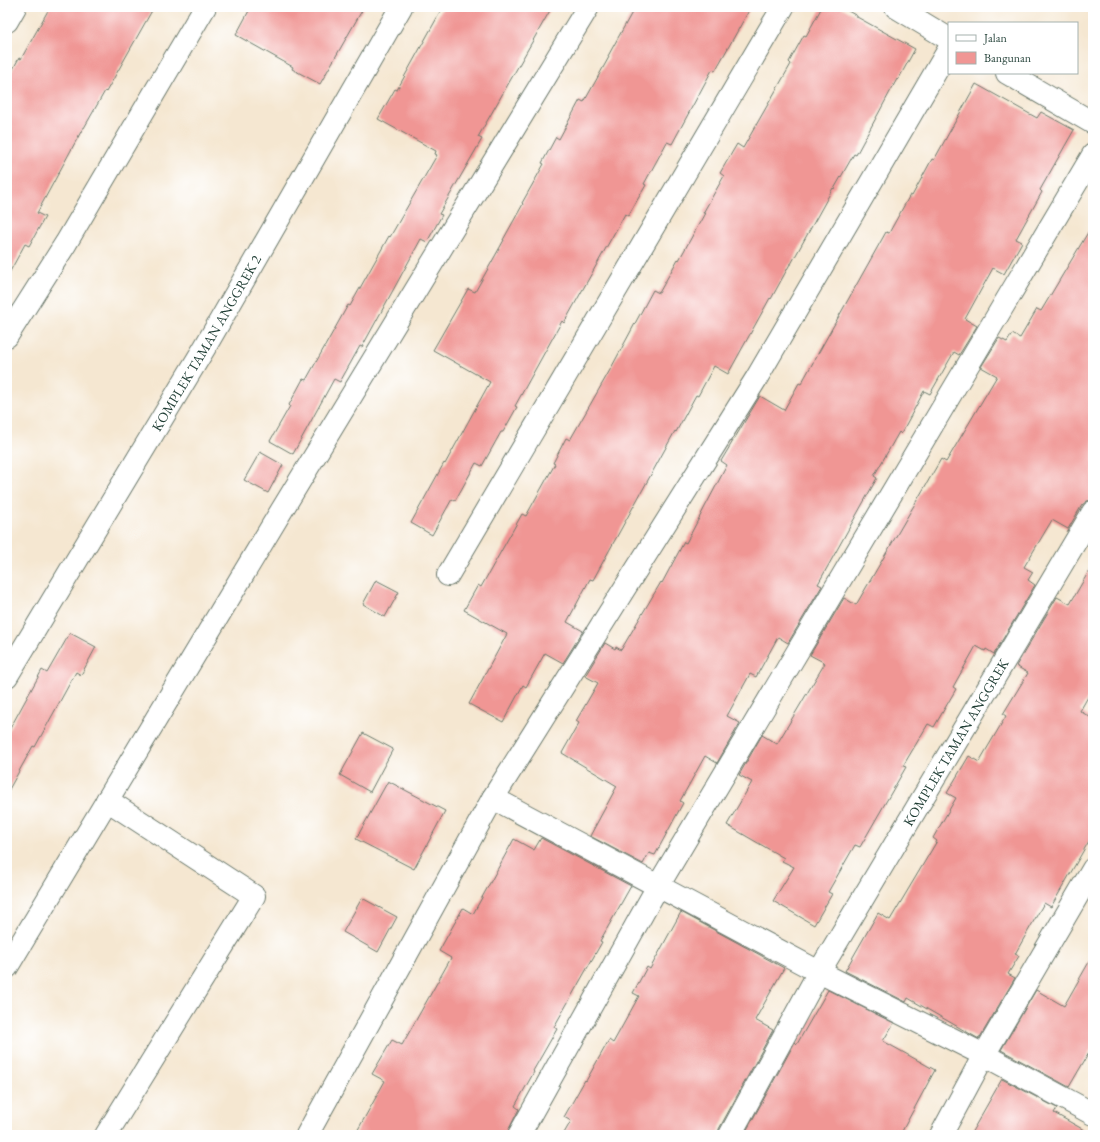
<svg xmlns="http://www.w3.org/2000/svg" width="1100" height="1142" viewBox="0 0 1100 1142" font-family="'EB Garamond',serif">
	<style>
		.building { fill: #f09694 }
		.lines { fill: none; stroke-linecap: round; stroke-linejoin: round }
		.street-casing { stroke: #6a786b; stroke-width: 24 }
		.street { stroke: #fff; stroke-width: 22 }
		.labels { text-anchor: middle; stroke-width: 3.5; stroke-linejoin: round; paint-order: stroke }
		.street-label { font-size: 14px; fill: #1f3d34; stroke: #fff }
	</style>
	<rect width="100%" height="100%" fill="#fff"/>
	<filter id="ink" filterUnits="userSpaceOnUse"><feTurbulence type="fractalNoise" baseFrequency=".025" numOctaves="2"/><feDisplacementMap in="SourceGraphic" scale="8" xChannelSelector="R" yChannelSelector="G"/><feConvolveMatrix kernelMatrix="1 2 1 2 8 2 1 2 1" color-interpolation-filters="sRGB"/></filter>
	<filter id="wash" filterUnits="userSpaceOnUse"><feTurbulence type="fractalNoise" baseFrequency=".012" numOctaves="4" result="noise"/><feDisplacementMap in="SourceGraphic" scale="16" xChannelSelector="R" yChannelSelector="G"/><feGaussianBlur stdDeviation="0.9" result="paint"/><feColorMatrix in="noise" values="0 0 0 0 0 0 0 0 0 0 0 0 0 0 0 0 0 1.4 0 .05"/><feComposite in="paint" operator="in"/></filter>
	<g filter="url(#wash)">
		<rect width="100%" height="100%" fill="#f5e7d1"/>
		<g id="blocks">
			<path class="building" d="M50 7H154L106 92 105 91 84 128H83L37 213 45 217 29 246 25 244 7 277V80L19 58 21 59Z
				M251 7H364L320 84 292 69 293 67 236 35Z
				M443 7H552L478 137 482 139 439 214 442 215 427 242 421 239 362 347 360 346 340 382 334 379 293 454 270 441 290 406 289 405 303 379 306 380 348 305 350 306 389 236 390 237 437 155 435 154 436 151 378 119 395 89 397 90Z
				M635 7H751L715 71 712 70 672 144 667 142 644 184 646 185 628 216 625 214 564 323 562 321 515 406 517 407 503 432H501L482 466 476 463 455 501 452 499 432 535 411 523 444 463 445 464 490 382 433 350 468 289 475 292 504 240H503L523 204 522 203 544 164 542 163 556 137 559 139 580 100 584 102 609 57 608 56Z
				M822 7H841L857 16V17L915 49 898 80 897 79 856 155 854 154 834 189 833 188 791 264H790L771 299 770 298 728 374 714 366 698 396 696 395 676 432 675 431 593 580 590 579 567 622 583 631 563 663 545 653 526 687 523 685 503 722 469 704 507 634 464 610 478 585 481 587 522 514 526 516 555 464 553 463 566 438 570 440 610 370 653 290 659 293 678 259 679 260 705 213H703L724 176 720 173 737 144 743 148 791 64 789 62 804 35 806 36Z
				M976 84 1037 118 1041 112 1074 130 1040 190 1042 192 1016 239 1022 242 1004 274 993 268 965 319 977 326 959 355 954 352 930 394 924 391 901 434 899 432 874 476 877 478 818 584 822 586 788 643 778 637 756 677 750 674 727 716 740 723 717 763 705 756 680 801 683 803 655 855 649 853 643 864 590 836 617 786 562 753 579 723 576 721 598 683 585 676 605 643 615 649 616 647 621 650 661 582 662 583 684 542 686 543 727 465 721 461 760 396 784 410 799 383 801 384 886 232 889 233 910 195 912 196 932 159 934 160Z
				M1093 224V500L1087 501 1082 505 1068 529 1052 520 1024 567 1033 572 1028 580 1035 585 994 654 986 649 985 651 976 646 953 687 956 689 934 727 928 724 903 766 906 767 860 847 855 845 828 892 832 894 814 925 773 901 794 867 782 861 784 858 727 825 752 782 739 775 762 735 777 744 825 663 810 655 844 598 856 605 941 459 946 462 997 376 981 367 999 338 1007 342 1012 334 1020 338 1037 309 1041 311Z
				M260 452 283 465 268 493 244 480Z
				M1093 564V688L1080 711 1093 719V834L1051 907 1044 903 1015 954 1019 956 1008 974 1015 978 979 1039 908 998 906 1002 845 971 878 913 890 920 937 841 933 838 956 798 947 793 969 756 979 762 1006 716 1003 714 1028 673 1016 666 1057 597 1070 604Z
				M376 580 399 592 385 617 363 604Z
				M70 633 96 647 81 675 76 672 35 747 33 746 7 793V734L42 670 47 673Z
				M363 733 393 749 370 792 340 775Z
				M388 781 445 811 414 869 356 839Z
				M541 838 631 886 600 941 602 942 554 1027 557 1029 533 1071 534 1072 515 1106 519 1109 506 1135H355L385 1081 372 1074 392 1040 402 1045 451 958 439 951 463 908 473 914 514 839 534 850Z
				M362 898 397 917 378 952 343 932Z
				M681 912 784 968 755 1020 773 1030 719 1129 718 1135H563L571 1121 564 1117 585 1080 586 1081 609 1040 613 1043 639 996 633 993 647 967 650 969Z
				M1093 955V1046L1069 1087 1001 1050 1036 990 1064 1006Z
				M828 990 894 1023 883 1041 935 1070 900 1135H744L795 1042 797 1044Z
				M1002 1079 1057 1108 1054 1113 1093 1135H970Z"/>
		</g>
	</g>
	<g filter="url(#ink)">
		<use href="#blocks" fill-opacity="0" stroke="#6a786b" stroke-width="1"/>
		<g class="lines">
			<defs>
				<g id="street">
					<path d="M896 7 949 39"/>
					<path d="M7 21 15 7"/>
					<path d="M1007 73 1093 123"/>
					<path d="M7 336 66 243 205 7"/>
					<path d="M448 575 783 7"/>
					<path id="s1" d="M7 676 205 347 401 7"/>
					<path d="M493 798 756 379 949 49"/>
					<path d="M7 967 277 518 588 7"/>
					<path d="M106 1135 254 896 107 800"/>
					<path d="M307 1135 493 798 819 972 984 1055 1093 1114"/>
					<path d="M519 1135 658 886 1093 155"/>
					<path id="s2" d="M730 1135 819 972 1093 512"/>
					<path d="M941 1135 984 1055 1093 869"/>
				</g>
			</defs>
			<use href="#street" class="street-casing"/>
			<use href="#street" class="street"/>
		</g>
	</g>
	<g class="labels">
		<g class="street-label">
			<text dy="5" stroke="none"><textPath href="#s1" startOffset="388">KOMPLEK TAMAN ANGGREK 2</textPath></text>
			<text dy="5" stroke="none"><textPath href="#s2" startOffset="453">KOMPLEK TAMAN ANGGREK</textPath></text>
		</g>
	</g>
	<rect width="1100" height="1142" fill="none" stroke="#fff" stroke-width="24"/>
	<rect x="948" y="22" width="130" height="52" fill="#ffffff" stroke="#a5b1ae"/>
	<rect x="956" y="35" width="20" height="6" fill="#ffffff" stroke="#a5b1ae"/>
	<text x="984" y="42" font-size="12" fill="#1f3d34">Jalan</text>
	<rect x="956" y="52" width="20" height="12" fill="#f09694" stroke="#a5b1ae"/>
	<text x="984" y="62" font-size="12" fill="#1f3d34">Bangunan</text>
</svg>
